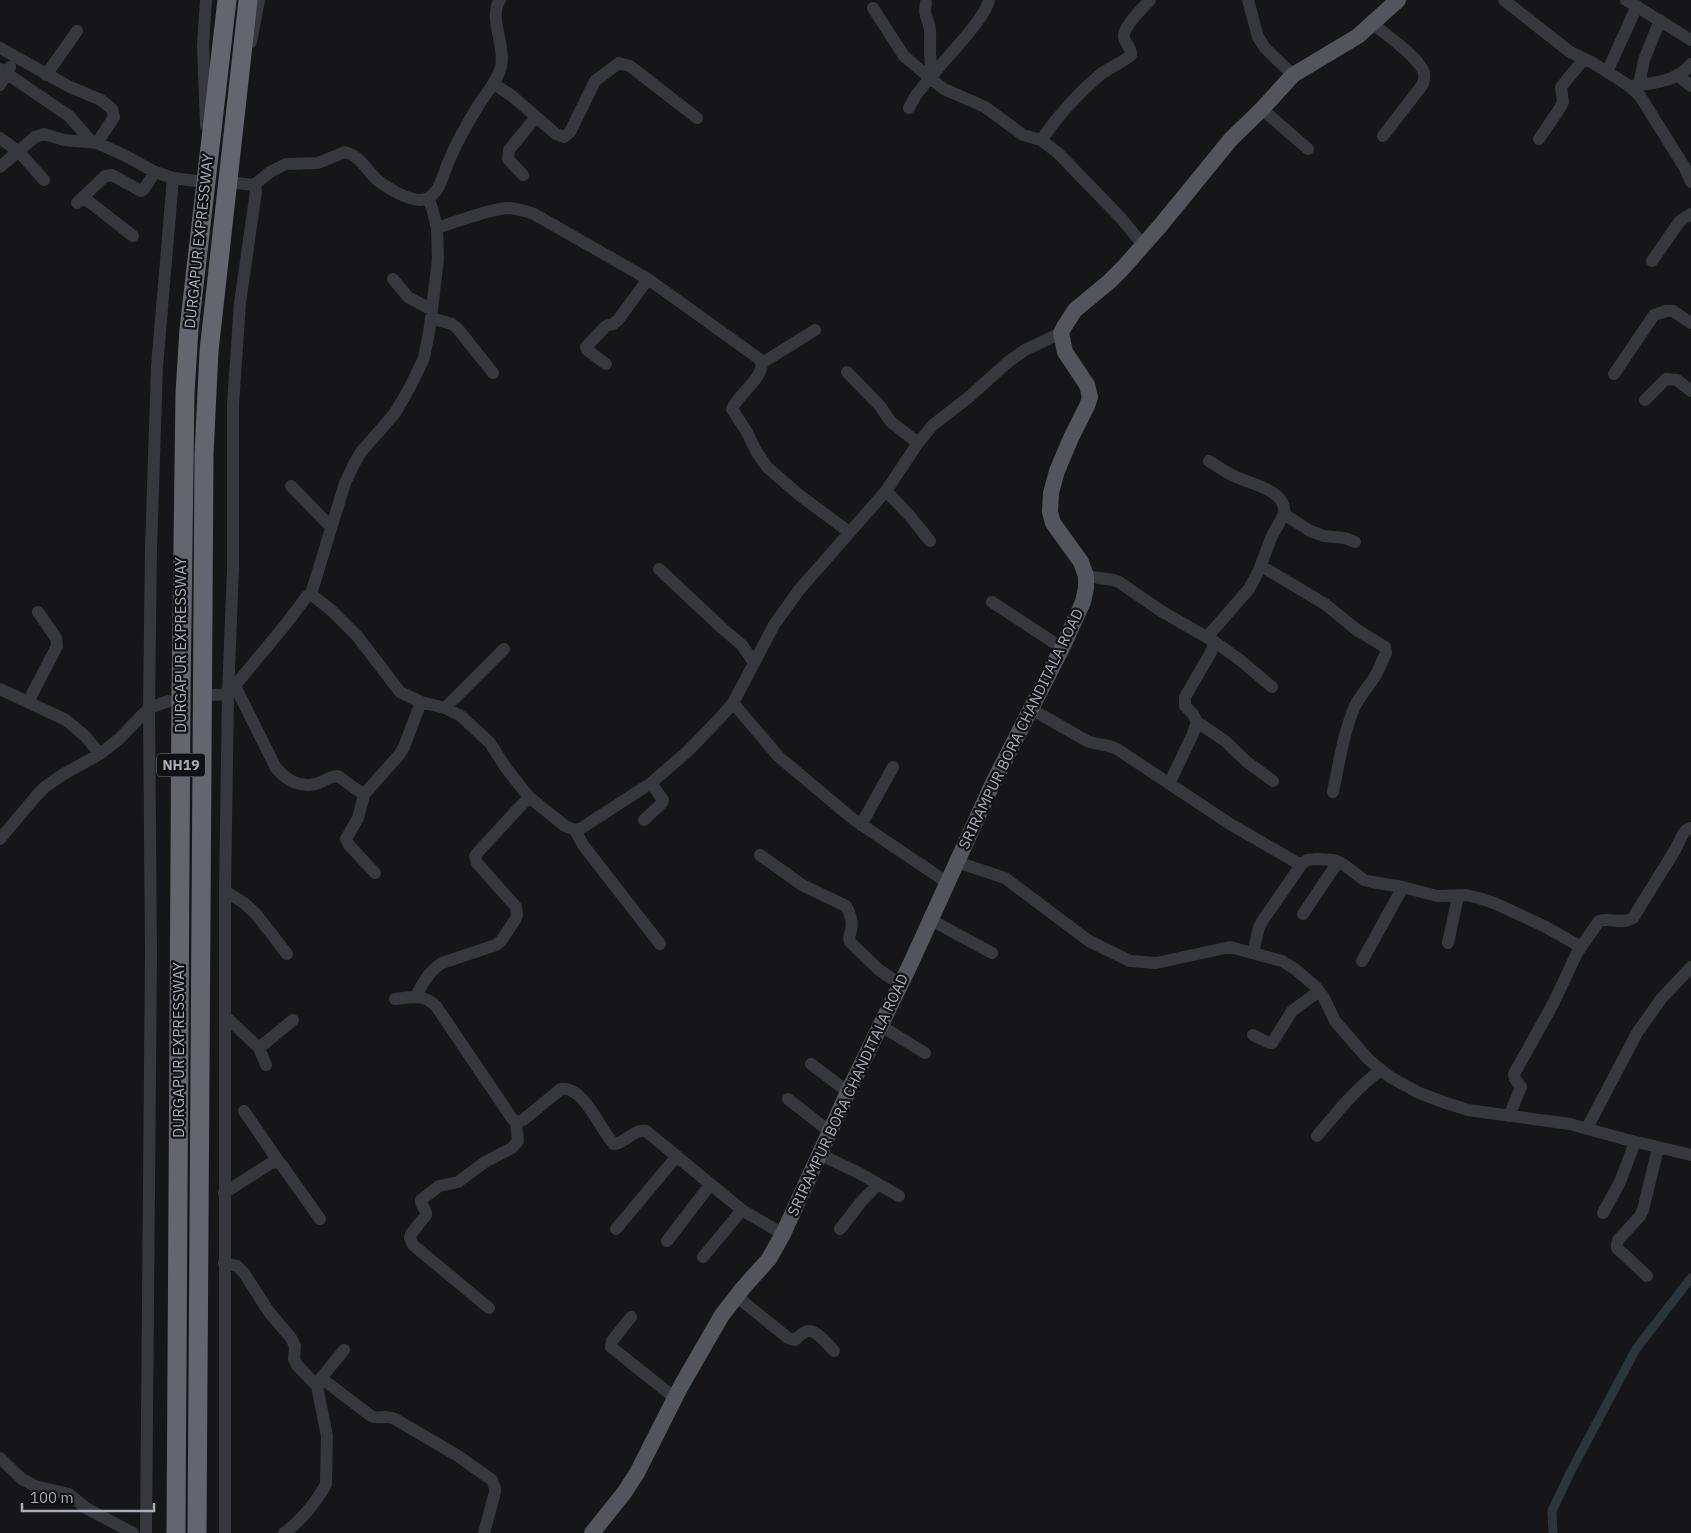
<svg xmlns="http://www.w3.org/2000/svg" width="1691" height="1533" viewBox="0 0 1691 1533" font-family="'IBM Plex Sans',sans-serif">
	<style>
		.lines { fill: none; stroke-linecap: round; stroke-linejoin: round }
		.canal { stroke: #2c353c; stroke-width: 9 }
		.minor { stroke: #37383d; stroke-width: 12 }
		.major { stroke: #53555c; stroke-width: 16 }
		.highway { stroke: #63666e; stroke-width: 19 }
		.labels { text-anchor: middle; stroke-width: 4.5; stroke-linejoin: round; paint-order: stroke }
		.shield { fill: #111113; stroke: #7b7e86; stroke-width: 1 }
		.shield-label { font-size: 14px; font-weight: bold; fill: #a8adb8 }
		.street-label { font-size: 15px; fill: #a8adb8; stroke: #111113 }
	</style>
	<rect width="100%" height="100%" fill="#161618"/>
	<g class="lines">
		<path class="canal" d="M1553 1533 1552 1511 1571 1471 1636 1349 1691 1278"/>
		<path class="minor" d="M989 0C986 18 943 61 930 78L944 89 985 107 1023 135 1041 140 1058 153 1121 218 1143 245
			M1248 0 1258 37 1265 48 1293 75
			M1504 0 1570 52 1593 63 1617 78 1629 86 1640 96 1685 168 1691 182
			M1626 0 1691 40
			M926 3C923 18 929 18 930 30 931 46 928 59 933 74
			M873 8 904 56 930 78 916 95 909 108
			M1372 23C1385 34 1420 58 1424 73 1425 77 1424 80 1423 84L1383 136
			M251 42 259 0
			M0 48 68 86 101 100 112 109 114 117 97 143
			M0 69 69 116 91 141
			M1607 72 1637 6
			M46 75 77 31
			M1677 75 1691 86
			M494 84 512 96 556 134 564 137 570 132 595 81 619 63 630 66 697 118
			M0 85 10 67
			M1639 85 1644 60 1660 20
			M1632 86C1653 83 1677 82 1691 64
			M1262 109 1308 149
			M206 125 203 46 206 0
			M0 138 19 152 44 180
			M1539 139 1560 108 1563 102 1561 87 1584 59
			M1041 140C1058 116 1078 93 1101 74 1110 67 1122 63 1131 55 1132 48 1125 44 1124 37 1123 26 1143 8 1150 0
			M0 167 35 137 44 134 64 140 97 143 124 155 155 172 173 178
			M523 175 508 159 509 150 536 117
			M254 185 270 172 286 164 318 163 345 152C359 155 366 169 376 179 387 188 405 199 420 200 427 200 432 196 436 191 442 183 444 172 448 163 456 143 467 124 478 106 486 93 497 82 501 67 506 45 488 18 500 0
			M83 197 133 236
			M77 203 105 176 112 175 141 191 144 189 155 172
			M437 228C459 221 483 211 506 208 516 208 525 211 534 214L648 279 758 358 762 363C761 381 739 393 732 409L747 432 756 451 767 467 798 494 849 532
			M1652 261 1680 221 1691 214
			M393 279 408 297 432 310
			M431 318 452 324 458 329 493 373
			M762 363 815 330
			M606 364 587 350 586 347 606 326 613 324 618 320 648 279
			M847 372 880 406 891 422 918 443
			M1614 374 1654 315 1666 311H1673L1691 323
			M1645 400 1666 379 1677 380 1691 391
			M291 486 331 527
			M886 491 909 515 930 541
			M1284 514 1310 531 1324 536 1345 538 1355 542
			M1261 566 1325 604 1357 630 1385 647 1386 653C1382 661 1379 670 1374 678 1368 687 1360 696 1355 706 1343 734 1339 763 1333 792
			M659 569 723 629 742 645 754 663
			M1086 576 1113 580 1119 582 1161 611 1215 642 1240 660 1272 687
			M311 594 331 610 358 637 400 692 421 702 445 708 461 716 490 743 506 768 529 797 565 826 575 830 580 829 651 783 688 751 720 718 733 703 774 625 799 590 886 491 918 443 933 425 969 397 1008 362 1025 350 1061 333
			M992 602 1062 648
			M1207 637 1249 589 1259 570 1271 538 1284 514C1288 491 1252 484 1236 477 1227 473 1218 467 1209 461
			M235 686 276 768C287 781 302 789 319 783 325 780 331 776 338 776L364 795
			M0 689 66 720 85 736 100 754
			M212 695 228 694 286 624 307 596 311 594 345 483 354 464 361 452 395 413 410 387 424 358 430 326 438 259 437 228 432 208 428 198
			M28 702 57 646 56 638 38 612
			M733 703 779 757 853 819 948 883
			M445 708 504 649
			M1031 709 1087 741C1097 745 1107 744 1117 749L1230 824 1301 865
			M1197 722 1225 741 1247 762 1273 781
			M1169 784 1192 736 1197 722 1193 714 1185 706V697L1210 654 1215 642
			M644 820 662 803 663 800 651 783
			M861 825 893 767
			M575 830 583 845 660 944
			M0 839 37 795 45 787 62 775 100 754 119 739 149 708 169 701
			M760 855 802 885 846 906C850 912 853 923 851 930 850 935 848 936 850 942L878 969 901 985
			M957 862 1005 878 1089 941 1130 961 1156 963 1230 947 1282 961 1295 969 1316 987 1324 998 1335 1021 1368 1059 1381 1070 1390 1077 1419 1093 1446 1103 1468 1110 1570 1124 1624 1139 1691 1155
			M375 873 349 845 346 839 358 818 364 795 367 791 399 755 404 747 421 702
			M225 891 244 903 256 914 287 954
			M1303 914 1338 862
			M931 920 992 953
			M1448 943 1458 896
			M1253 953 1259 927 1263 920 1301 865 1307 860 1317 859 1334 860 1343 864 1364 880 1372 882 1403 887 1437 896 1466 895 1479 898 1494 903 1544 926 1581 947
			M1362 961 1403 887
			M416 996C423 983 429 971 442 963L496 945 501 941 515 920 517 915 516 907 477 863 475 856 478 852 529 797
			M395 999C411 997 424 994 436 1006L513 1120 516 1122 523 1120 561 1089C584 1085 601 1132 614 1144 626 1143 633 1129 646 1131L742 1210 783 1234
			M225 1016 259 1048 266 1065
			M881 1026 925 1053
			M1253 1035 1267 1042 1272 1043 1292 1011 1319 991
			M259 1048 293 1020
			M811 1064 848 1092
			M788 1099 829 1131
			M244 1111 279 1162
			M1509 1116 1521 1087 1515 1079 1514 1074 1553 1004 1577 953 1599 921C1611 917 1622 925 1633 918L1675 850 1683 834 1686 830 1691 828
			M1587 1128 1637 1033 1661 999 1691 967
			M1317 1136C1337 1112 1355 1089 1381 1070
			M819 1154 859 1173 899 1196
			M224 1193 271 1163 277 1162 281 1164 320 1219
			M1603 1213 1620 1182 1635 1142
			M616 1229 677 1156
			M840 1229 861 1202 878 1184
			M667 1241 710 1185
			M703 1257 742 1210
			M224 1263 237 1266 244 1273 269 1312 291 1338 295 1346 294 1359 297 1365 317 1386
			M1647 1276 1617 1248V1244L1618 1240 1640 1216 1643 1210 1658 1148
			M736 1296 788 1338 795 1340C798 1337 801 1334 805 1332 815 1327 828 1345 834 1351
			M489 1308 413 1245 410 1238 411 1234 426 1215C427 1209 420 1206 421 1200L439 1186 458 1182 485 1162 512 1148 518 1141 516 1122
			M631 1317 612 1341 611 1347 675 1398
			M321 1378 371 1416C378 1420 385 1414 395 1419L458 1456 492 1480 495 1488V1492L484 1533
			M0 1458 22 1479 35 1486 69 1494 86 1508 133 1533
			M146 1533 151 955 149 708 151 548 157 367 173 178 205 182
			M225 1533V891L228 694 233 569V404L240 303 256 191 254 185 228 182
			M284 1533C299 1523 318 1500 326 1484L327 1436 317 1386 321 1378 344 1350"/>
		<path class="major" d="M592 1533 624 1493 637 1473 681 1386 722 1315 743 1288 769 1259 783 1234 848 1092 910 965 992 785 1062 648 1083 602 1086 588V576L1081 562 1053 523 1050 512 1051 493 1057 471 1071 438 1087 406 1090 397 1087 385 1065 352 1061 333 1064 327 1075 310 1110 281 1123 268 1160 226 1231 139 1262 109 1293 75 1358 36 1398 0"/>
		<path class="highway" d="M176 1533 181 693 185 393 189 329 227 0
			M197 1533 204 454 209 351 248 0"/>
	</g>
	<g class="labels">
		<rect class="shield" x="157" y="753.5" width="48" height="23" rx="4"/>
		<g class="shield-label">
			<text x="181" y="770">NH19</text>
		</g>
		<g class="street-label">
			<text transform="translate(199 241) rotate(-84)" y="5">DURGAPUR EXPRESSWAY</text>
			<text transform="translate(181 645) rotate(-90)" y="5">DURGAPUR EXPRESSWAY</text>
			<text transform="translate(1021 729) rotate(-64)" y="5">SRIRAMPUR BORA CHANDITALA ROAD</text>
			<text transform="translate(179 1050) rotate(-90)" y="5">DURGAPUR EXPRESSWAY</text>
			<text transform="translate(848 1095) rotate(-65)" y="5">SRIRAMPUR BORA CHANDITALA ROAD</text>
		</g>
	</g>
	<path d="M22 1503v8h132v-8" fill="none" stroke="#a8adb8" stroke-width="2.5"/>
	<text x="30" y="1503" font-size="15" fill="#a8adb8" stroke="#111113" stroke-width="4" paint-order="stroke">100 m</text>
</svg>
